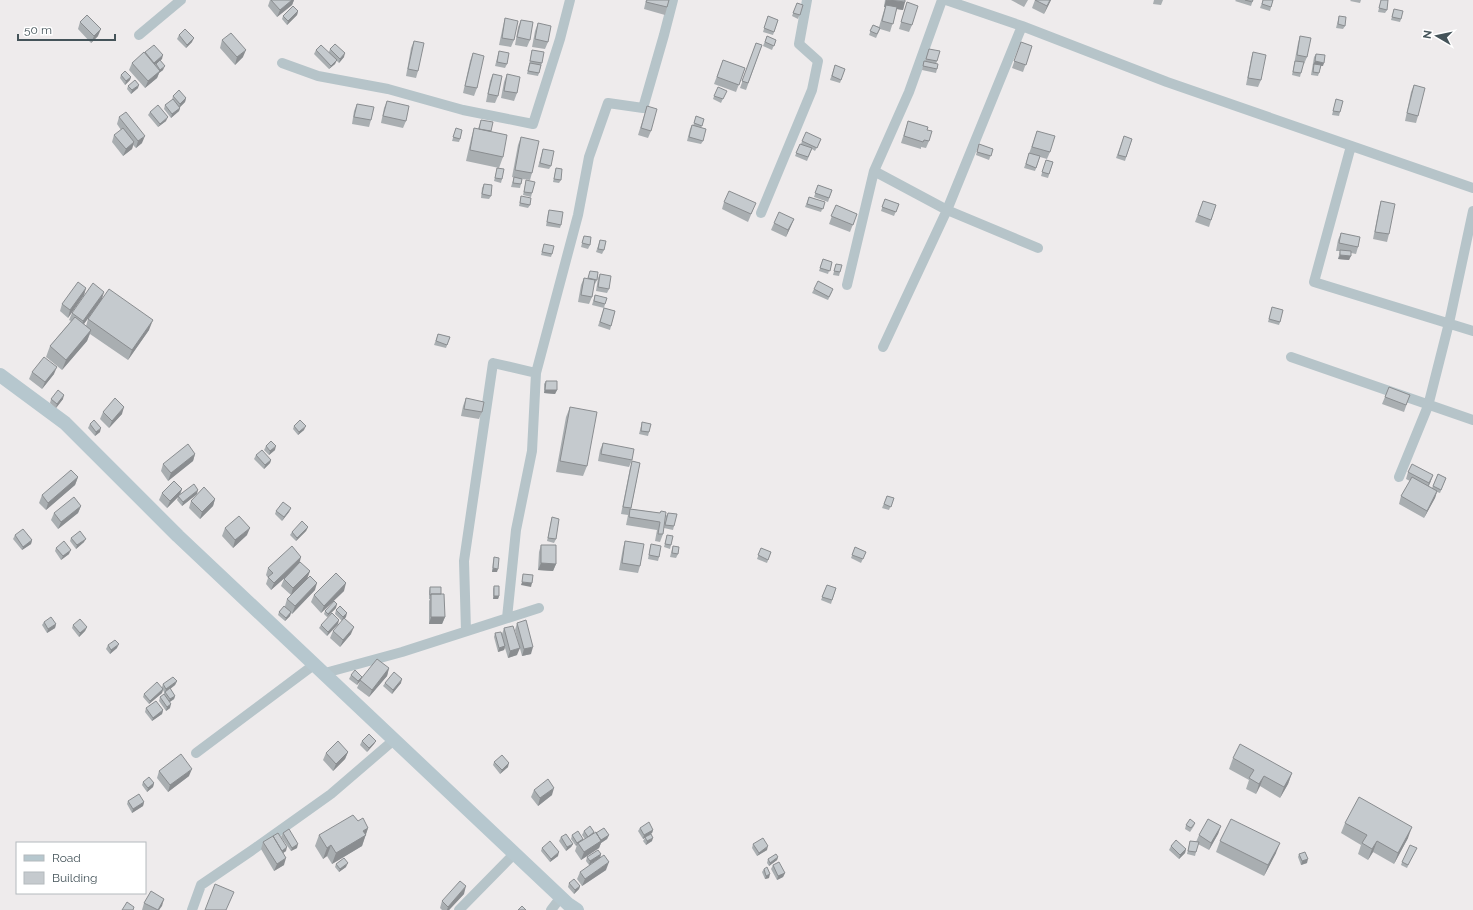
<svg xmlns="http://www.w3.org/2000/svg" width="1473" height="910" viewBox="0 0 1473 910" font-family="Raleway,sans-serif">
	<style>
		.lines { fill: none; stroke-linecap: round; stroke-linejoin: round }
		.street { stroke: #b6c4c9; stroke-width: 10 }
		.secondary { stroke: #b6c7ce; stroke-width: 14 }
		.wall { fill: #a9aeb1; fill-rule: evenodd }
		.shaded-wall { fill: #8a8d90 }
		.building { fill: #c5cace; stroke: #8a8d90 }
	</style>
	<rect width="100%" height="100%" fill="#eeebec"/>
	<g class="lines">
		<path class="street" d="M946 0 1022 26 1167 82 1473 188
			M139 35 181 0
			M282 63 318 76 388 89 463 110 533 124 560 39 570 0
			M1351 146 1314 282 1473 331
			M874 171 947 210 1038 248
			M761 213 812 90 818 61 799 44 807 0
			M847 285 874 171 909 92 942 0
			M883 347 947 210 1022 26
			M1291 357 1473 420
			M1399 477 1428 406 1449 323 1473 211
			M507 618 516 530 532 451 536 373 578 215 589 157 608 103 643 108 664 35 673 0
			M466 631 464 561 493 363 536 373
			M325 673 402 652 539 608
			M196 753 315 664
			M192 910 201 885 251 851 331 794 395 739
			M459 910 515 853
			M551 910 561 897"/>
		<path class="secondary" d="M0 375 65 423 178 536 568 904 577 910"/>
	</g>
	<path class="wall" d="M270 0H294L292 5 277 17 268 6Z
		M646 0H669L665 15 644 9Z
		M885 0H905L903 10 897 9 890 32 880 29 876 38 869 35 873 25 879 27 885 7H884Z
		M1011 0H1028L1024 7Z
		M1035 0H1051L1044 14 1032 8Z
		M1154 0H1163L1161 5 1153 4Z
		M1236 0H1253L1251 6 1235 1Z
		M1263 0H1273L1270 11 1260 8Z
		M1351 0H1361L1360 3 1350 1Z
		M1381 0 1387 10 1385 13 1378 12Z
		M907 2 912 25 909 32 899 29Z
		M797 3 803 5 798 19 792 16Z
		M1394 9 1401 19 1400 22 1391 20Z
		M298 11 297 15 287 25 282 19 283 16Z
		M768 16 778 20 773 35 763 32Z
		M1339 16 1345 26 1343 29 1336 28Z
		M505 18 514 40 511 47 499 45 503 26Z
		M521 20 530 40 527 47 515 45 518 27Z
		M80 22 98 36 91 43 78 29Z
		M538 23 548 42 545 49 532 47 535 31Z
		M179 35 192 42 186 48 177 39Z
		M767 36 776 40 772 50 763 46Z
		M1300 36 1307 57 1304 64H1303L1300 77 1292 75 1298 43Z
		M222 40 243 57 235 65 220 48Z
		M414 41 418 71 416 78 406 76 411 48Z
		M1021 42 1032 46 1023 72 1012 68Z
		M756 43 762 45 746 90 740 88Z
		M330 49 344 57 339 63 336 60 335 64 329 69 314 54 316 50 329 52Z
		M929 49 937 61 936 64 937 69 936 73 922 70 924 61H925Z
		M532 50 542 63 538 76 527 74Z
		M499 51 507 64 505 68 495 66Z
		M145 52 162 59 158 62 163 70 159 73 157 78 145 88 129 70 132 63 145 54Z
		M1253 52 1261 80 1258 87 1246 85 1251 59Z
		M473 53 477 88 474 96 463 93 470 61Z
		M1316 54 1323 66H1321L1318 76 1311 75 1314 57Z
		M723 60 745 68 736 92 714 84Z
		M835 65 845 69 840 83 830 80Z
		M493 74 498 96 495 103 486 102 490 81Z
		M507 74 517 93 514 101 501 98 504 82Z
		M121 75 131 77 130 80 125 85 120 78Z
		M1414 85 1418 116 1416 123 1405 121 1411 92Z
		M128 86 138 88 131 94 127 89Z
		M725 94 721 103 713 99 714 96Z
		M173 96 186 98 185 102 180 107V108L179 111 171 118 164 109 165 105 172 100Z
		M1336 99 1340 112 1339 116 1332 115Z
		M387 101 406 121 403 128 381 123 384 108Z
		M357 104 371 120 369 127 352 124 354 111Z
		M647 106 651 131 648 138 638 135Z
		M150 112 166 121 158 127 148 115Z
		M696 116 704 119 701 128 703 141 701 144 687 141 690 129 692 125 693 126Z
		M119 117 142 143 136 148 133 145 132 149 123 156 112 142 114 135 121 130 117 124Z
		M481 120 491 131 503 157 499 168 466 161 471 139 474 128 478 129Z
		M908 121 927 130 929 141 926 148 921 147V149L901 143Z
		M456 128 460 139 459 142 452 141Z
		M1037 131 1050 152 1047 159 1040 157 1035 171 1024 168Z
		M1124 136 1132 139 1125 161 1116 158Z
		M521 137 532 173 530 180 522 179 520 188 511 187 514 177 517 178 512 177 518 145Z
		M821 139 815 151 812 149 807 161 795 156 800 144H801L802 141Z
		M979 144 993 149 989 160 976 155Z
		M543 149 551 166 549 169 538 167Z
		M1046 160 1053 162 1048 178 1041 176Z
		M497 168 502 179 501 183 494 181Z
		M556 168 561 180 559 183 553 182 555 172Z
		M526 180 532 193 531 197 523 195Z
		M484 184 491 196 489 199 481 198 482 188Z
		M818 185 832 190 828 202 814 197Z
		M521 196 530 205 528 208 519 206Z
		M809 197 825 202 821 212 805 207Z
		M885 199 899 204 894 216 881 211Z
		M1203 201 1216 205 1209 227 1195 222Z
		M1381 201 1389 234 1387 242 1373 239 1379 208Z
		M724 202 753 210 748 222 722 209Z
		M836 205 857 214 850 232 829 224Z
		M549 210 561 225 560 228 546 226 548 214Z
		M794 219 791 226 786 237 771 230 774 223Z
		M1341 233 1358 247 1356 254 1351 253 1349 260 1338 259 1340 251H1336L1338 240Z
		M584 236 590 245 588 249 581 247Z
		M600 240 604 250 602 254 596 252Z
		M544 244 552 254 551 257 541 255Z
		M823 259 832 262 828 274 819 271Z
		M836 264 840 272 839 276 833 275Z
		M590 271 597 280 595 284 594 283 592 297 589 304 578 302 581 285 584 278 588 279Z
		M600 274 609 289 607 293 596 291 598 278Z
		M86 288 84 295 68 318 60 311 62 304Z
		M814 289 832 292 828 300 812 293Z
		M595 295 605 304 604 308 592 305Z
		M102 299 149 330 128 360 90 334 87 341 62 370 46 357 50 346 71 321 69 320 72 313ZM101 300 88 319 86 326 84 324Z
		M1272 307 1280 322 1279 325 1268 322Z
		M604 308 615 311 610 330 598 326Z
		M438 334 450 337 446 348 434 345Z
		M32 372 54 374 42 389 29 379Z
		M546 381 557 390 555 394 544 393V384Z
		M1389 387 1410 395 1404 412 1382 404Z
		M466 398 482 412 479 419 461 416 463 406Z
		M51 399H63L56 408 50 403Z
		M570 407 587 466 583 476 556 472 566 417Z
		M103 412 122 414 109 428 100 419Z
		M642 422 649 432 648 436 639 434Z
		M90 424 100 432 95 436 88 428Z
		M294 426 304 430 298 435 293 429Z
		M603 443 632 460 629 467 598 461 600 450Z
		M266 446 275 450 269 455 264 450Z
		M195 454 193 461 168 481 161 471 163 464Z
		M256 455 271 460 270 463 264 469 254 459Z
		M632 461 640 463 631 509 660 513 661 511 663 534 660 542 655 541 657 530 626 525 628 515 621 514 630 468Z
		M1408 472 1433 475 1429 486 1432 488 1438 474 1446 478 1440 493 1437 492 1435 498 1424 518 1399 504 1401 496 1410 481 1406 479Z
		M78 477 75 485 46 510 39 503 42 495Z
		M182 489 180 496 197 494 182 506 177 500 178 497 167 508 159 500 162 493Z
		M887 496 894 498 889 510 882 508Z
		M215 499 213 506 200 519 189 508 191 501Z
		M81 506 78 513 58 529 51 520 54 513Z
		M291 508 289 512 282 521 275 514 276 511Z
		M668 513 674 526 673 530 664 528 666 516Z
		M552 517 556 539 554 543 547 541 551 521Z
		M308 527 306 531 296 541 290 535 292 532Z
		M225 528 247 535 233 548 222 536Z
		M15 535 32 540 31 544 22 550 13 539Z
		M667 535 671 545 670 549 664 547Z
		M71 538 84 542 76 549 70 541Z
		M625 541 640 566 638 573 619 570 623 548Z
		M651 544 659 557 658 561 648 559 650 548Z
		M541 545 556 564 553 571 538 570 539 552Z
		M673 546 678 554 676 558 670 557 672 549Z
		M855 547 866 552 861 563 851 558Z
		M56 548 69 554 61 560 55 551Z
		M761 548 771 552 767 563 757 559Z
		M494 557 497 572H492L493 561Z
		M299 563 310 571 307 579 291 595 281 586 284 579 290 573 271 590 266 584 268 578 266 575 268 568Z
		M827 585 836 588 831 604 821 600Z
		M494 586 499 596 498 599H493V589Z
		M430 587 441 594 445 617 442 624H429V601L430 599H429V591Z
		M315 590 292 614 291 613 290 616 285 621 278 615 279 612 285 606 287 599Z
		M344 591 321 613 311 602 314 595Z
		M336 608 327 617 324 614 325 611Z
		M336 610 346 617 342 621 335 614Z
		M44 622 56 624 55 628 47 633 42 625Z
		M517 623 531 654 522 656 515 630Z
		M338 624 327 636 319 628 321 625Z
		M73 625 87 627 85 631 79 637 72 628Z
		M504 628 517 655 508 658 505 648 504 650 498 652 494 637 495 633 502 634Z
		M333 631 351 634 340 647 330 638Z
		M108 645 117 648 110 654 106 649Z
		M389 668 387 676 369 697 357 688 360 681 357 685 349 679 351 675 362 677 361 679Z
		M177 681 175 685 170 689 175 696 174 699 170 702V708L166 711 159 701 160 697 164 695V692L163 690 162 693 149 704 143 697 144 694 162 687 163 684Z
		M385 683H401L392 694 383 686Z
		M146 708 163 710 162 714 152 721 145 712Z
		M362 741H376L374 744 367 752 360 745Z
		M348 752 345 759 333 771 323 760 326 753Z
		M1233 758 1292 773 1288 784 1280 798 1260 786 1256 794 1246 789 1249 780 1229 769Z
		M494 762 508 767 500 774 493 765Z
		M159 771 189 776 168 792 157 778Z
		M143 782 154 783 153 787 147 792 142 785Z
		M534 790 552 795 538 806 531 797Z
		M128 801 144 802 143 806 132 813 127 804Z
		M358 821 368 828 362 846 332 864 327 856 323 859 315 846 319 835Z
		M1195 823 1194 826 1190 832 1185 829 1186 825Z
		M1345 823 1408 838 1394 864 1373 852 1368 860 1358 854 1361 845 1341 833Z
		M1221 826 1218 834 1209 850 1198 844 1195 856 1187 854 1190 841 1196 842 1199 835Z
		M640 828 653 830 652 833 646 836 652 841 646 845 643 841 645 838 643 839 638 831Z
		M584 831 594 833H596L609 835 607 839 601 843 599 848 581 860 575 851 577 845 576 846 571 839 572 835 583 840 585 839 582 835Z
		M283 833 297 848 291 851 281 837Z
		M561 837 573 844 571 847 566 851 559 841Z
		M1220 841 1276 853 1264 876 1216 852Z
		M263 842 286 851 283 853 284 865 274 871 261 849Z
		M753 844 767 850 757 856 752 848Z
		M1171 846 1186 849 1185 853 1179 859 1169 850Z
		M542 848 558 856 550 862 541 851Z
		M1415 851 1407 868 1401 865 1402 862Z
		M601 854 600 858 589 865 586 861 587 857Z
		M1299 854 1307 863 1301 865 1298 857Z
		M778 857 777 860 769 866 767 863 768 859Z
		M336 864 346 867 339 872 335 867Z
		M773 865 785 873 783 877 777 880 771 869Z
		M764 869 769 878 765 879 762 872Z
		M606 870 582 886 577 879 580 872Z
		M569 883 580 886 579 889 574 894 568 887Z
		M464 894 449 910H442L440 908 442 901Z
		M164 899 159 910H142L144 903Z"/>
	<path class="shaded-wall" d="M292 0H294L292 5 277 17 280 10Z
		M886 0 905 2 903 10 884 7Z
		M1050 0H1051L1044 14 1047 6Z
		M298 11 297 15 287 25 288 21Z
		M101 29 98 36 91 43 94 36Z
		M194 38 192 42 186 48 187 45Z
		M246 50 243 57 235 65 237 57Z
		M345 53 344 57 339 63 340 59Z
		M163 55 162 59 153 66 154 63Z
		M337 60 335 64 329 69 331 66Z
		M1315 61 1324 63 1323 66 1313 65Z
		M165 66 163 70 159 73 160 70Z
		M160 71 157 78 145 88 148 81Z
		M131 77 130 80 125 85 126 81Z
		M139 85 138 88 131 94 132 90Z
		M186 98 185 102 179 108 180 104Z
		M180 108 179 111 171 118 172 114Z
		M168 117 166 121 158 127 160 124Z
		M145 136 142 143 136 148 138 141Z
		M134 142 132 149 123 156 126 149Z
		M794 219 791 226 786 237 788 230Z
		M1340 255 1351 256 1349 260 1338 259Z
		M86 288 84 295 68 318 70 310Z
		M104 292 102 299 81 328 83 321Z
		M153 320 149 330 128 360 132 350Z
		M91 330 87 341 62 370 66 360Z
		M57 367 54 374 42 389 45 382Z
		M545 390H557L555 394 544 393Z
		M64 395 63 399 56 408 57 404Z
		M124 407 122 414 109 428 112 421Z
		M306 426 304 430 298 435 299 432Z
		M101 428 100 432 95 436 96 432Z
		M276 446 275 450 269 455 270 451Z
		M195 454 193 461 168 481 171 473Z
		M271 460 270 463 264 469 265 465Z
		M1433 475 1430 483 1426 490 1429 483Z
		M78 477 75 485 46 510 48 503Z
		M182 489 179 496 167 508 170 501Z
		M198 490 197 494 182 506 183 502Z
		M1437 491 1435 498 1424 518 1427 511Z
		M215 499 213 506 200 519 202 512Z
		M81 506 78 513 58 529 61 522Z
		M291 508 289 512 282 521 284 517Z
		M308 527 306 531 296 541 297 538Z
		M250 528 247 535 233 548 235 540Z
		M86 539 84 542 76 549 77 545Z
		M32 540 31 544 22 550 23 547Z
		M71 550 69 554 61 560 63 556Z
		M301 557 299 565 271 590 274 583Z
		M541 563 556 564 553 571 538 570Z
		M493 568 498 569 497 572H492Z
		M310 571 307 579 291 595 293 588Z
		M522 582 532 583 531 587 521 585Z
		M317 583 315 590 292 614 295 606Z
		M346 583 344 591 321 613 324 606Z
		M494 596H499L498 599H493Z
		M337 604 336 608 327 617 328 614Z
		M291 612 290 616 285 621 286 618Z
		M347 613 346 617 342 621 343 617Z
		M431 617H445L442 624H429Z
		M339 620 338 624 327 636 328 632Z
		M56 624 55 628 47 633 48 629Z
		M87 627 85 631 79 637 80 633Z
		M354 627 351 634 340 647 343 640Z
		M119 644 117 648 110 654 111 650Z
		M505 646 504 650 498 652 499 648Z
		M533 647 531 654 522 656 524 649Z
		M520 648 517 655 508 658 510 651Z
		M389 668 387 676 369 697 372 690Z
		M362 677 361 680 357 685 358 681Z
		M402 679 401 683 392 694 393 690Z
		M177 681 175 685 165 693 166 689Z
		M163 689 162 693 149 704 150 701Z
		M175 696 174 699 168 703 170 699Z
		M171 704 170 708 166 711 167 707Z
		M163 710 162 714 152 721 153 718Z
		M376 741 374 744 367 752 369 748Z
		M348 752 345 759 333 771 336 764Z
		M509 763 508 767 500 774 502 770Z
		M192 769 189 776 168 792 170 785Z
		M1292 773 1288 784 1280 798 1284 787Z
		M1264 776 1260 786 1256 794 1259 784Z
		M154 783 153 787 147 792 148 788Z
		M554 788 552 795 538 806 540 798Z
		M144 802 143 806 132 813 133 809Z
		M1221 826 1218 834 1209 850 1211 843Z
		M1412 827 1408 838 1394 864 1398 853Z
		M368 828 362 846 332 864 336 853 363 831Z
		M653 830 652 833 643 839 644 835Z
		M609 835 607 839 601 843 599 848 581 860 584 852 600 840Z
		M653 838 652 841 646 845 647 841Z
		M583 839 582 842 578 843 577 845 576 846 577 843Z
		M1377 841 1373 852 1368 860 1372 849Z
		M1280 843 1276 853 1264 876 1268 865Z
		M298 844 297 848 291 851 292 848Z
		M573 844 571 847 566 851 567 847Z
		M331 845 327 856 323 859 327 848Z
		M768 846 767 850 757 856 759 853Z
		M287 847 286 851 280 855 281 851Z
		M1186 849 1185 853 1179 859 1180 855Z
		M559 852 558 856 550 862 551 859Z
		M601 854 600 858 589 865 590 861Z
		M778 857 777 860 769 866 770 863Z
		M286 858 284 865 274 871 277 864Z
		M1308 859 1307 863 1301 865 1302 861Z
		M609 862 606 870 582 886 585 879Z
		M348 863 346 867 339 872 340 869Z
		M785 873 783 877 777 880 778 876Z
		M770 874 769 878 765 879 766 876Z
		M466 886 464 894 449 910H447L448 907Z
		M580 886 579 889 574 894 575 890Z
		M164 899 162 906 159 910H158Z"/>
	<path class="building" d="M271 0H292L280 10Z
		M647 0H669L667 7 646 2Z
		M888 0H905V2Z
		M1035 0H1050L1047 6Z
		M1245 0H1253L1252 2Z
		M1263 0H1273L1271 7 1262 4Z
		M1381 0H1388L1387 10 1379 8Z
		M907 2 918 6 912 25 901 22Z
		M797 3 803 5 800 15 793 13Z
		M886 5 897 7 893 24 882 21Z
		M293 6 298 11 288 21 283 16Z
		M1394 9 1403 11 1401 19 1392 17Z
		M87 15 101 29 94 36 80 22Z
		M768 16 778 20 774 32 764 28Z
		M1339 16 1346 17 1345 26 1338 24Z
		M505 18 518 21 514 40 502 38Z
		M521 20 533 22 530 40 517 37Z
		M538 23 551 26 548 42 535 39Z
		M873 25 880 28 877 34 870 31Z
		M185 29 194 38 187 45 179 35Z
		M231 33 246 50 237 57 222 40Z
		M767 36 776 40 774 46 765 42Z
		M1300 36 1311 38 1307 57 1297 55Z
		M414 41 424 43 418 71 408 69Z
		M1021 42 1032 46 1026 65 1014 61Z
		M756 43 762 45 748 83 742 81Z
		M335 44 345 53 340 59 330 49Z
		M154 45 163 55 154 63 145 52Z
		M321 45 337 60 331 66 316 50Z
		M929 49 940 51 937 61 926 59Z
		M532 50 544 52 542 63 530 61Z
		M499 51 509 53 507 64 497 62Z
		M144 52 160 71 148 81 132 63Z
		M1253 52 1266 55 1261 80 1248 78Z
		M473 53 484 56 477 88 465 86Z
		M1316 54 1325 55 1324 63 1315 61Z
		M160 60 165 66 160 70 156 64Z
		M723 60 745 68 739 85 717 77Z
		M924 61 938 64 937 69 923 66Z
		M1295 61 1304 62 1301 73 1293 72Z
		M530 63 541 65 539 73 528 71Z
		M1314 64 1321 65 1319 73 1313 72Z
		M835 65 845 69 841 80 832 76Z
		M125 71 131 77 126 81 121 75Z
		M493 74 502 76 498 96 488 94Z
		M507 74 520 77 517 93 504 91Z
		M135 80 139 85 132 90 128 86Z
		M1414 85 1425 88 1418 116 1407 113Z
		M718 87 727 91 723 99 714 96Z
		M179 90 186 98 180 104 173 96Z
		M173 99 180 108 172 114 165 105Z
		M1336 99 1343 101 1340 112 1333 111Z
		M387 101 409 106 406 121 383 116Z
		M357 104 374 107 371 120 354 117Z
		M158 105 168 117 160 124 150 112Z
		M647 106 657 109 651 131 641 128Z
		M126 112 145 136 138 141 119 117Z
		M696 116 704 119 702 126 694 123Z
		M481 120 493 122 491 131 479 129Z
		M908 121 928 127 927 130 932 131 929 141 924 140 923 142 904 136Z
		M692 125 706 129 703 141 689 137Z
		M123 128 134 142 126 149 114 135Z
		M456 128 462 130 460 139 453 137Z
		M474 128 507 135 503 157 470 150Z
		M1037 131 1055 136 1050 152 1032 147Z
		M806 132 821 139 817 148 802 141Z
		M1124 136 1132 139 1126 157 1118 155Z
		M521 137 539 141 532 173 515 170Z
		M800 144 812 148 808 157 796 153Z
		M979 144 993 149 991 156 977 152Z
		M543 149 554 151 551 166 540 163Z
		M1029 153 1040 156 1036 168 1026 164Z
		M1046 160 1053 162 1049 174 1042 172Z
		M497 168 504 169 502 179 495 178Z
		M556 168 562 169 561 180 554 179Z
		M514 177 522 179 521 184 513 183Z
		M526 180 535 182 532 193 524 192Z
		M484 184 492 185 491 196 482 194Z
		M818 185 832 190 829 198 815 193Z
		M729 191 756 203 751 214 724 202Z
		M521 196 531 198 530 205 520 203Z
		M809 197 825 202 823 209 807 204Z
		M885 199 899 204 896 212 882 207Z
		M1203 201 1216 205 1211 220 1198 215Z
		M1381 201 1395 204 1389 234 1375 232Z
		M836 205 857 214 853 225 831 216Z
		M549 210 563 212 561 225 547 222Z
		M779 212 794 219 788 230 774 223Z
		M1341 233 1360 237 1358 247 1339 243Z
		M584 236 591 237 590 245 582 243Z
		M600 240 606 241 604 250 598 249Z
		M544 244 554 246 552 254 542 252Z
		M1340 250 1351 251V256L1340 255Z
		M823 259 832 262 830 271 820 268Z
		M836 264 842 265 840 272 834 271Z
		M590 271 598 272 597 280 588 278Z
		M600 274 611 276 609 289 598 287Z
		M584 278 595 280 592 297 581 295Z
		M818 281 833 289 829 297 814 289Z
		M78 282 86 288 70 310 62 304Z
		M93 283 104 292 83 321 72 313Z
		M109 289 153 320 132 350 88 319Z
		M595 295 607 298 605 304 594 301Z
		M1272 307 1283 310 1280 322 1269 319Z
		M604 308 615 311 611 326 600 322Z
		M75 317 91 330 66 360 50 346Z
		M438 334 450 337 447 345 436 341Z
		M44 357 57 367 45 382 32 372Z
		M546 381H557V390H545Z
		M1389 387 1410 395 1406 405 1385 397Z
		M58 390 64 395 57 404 51 399Z
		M115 398 124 407 112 421 103 412Z
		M466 398 484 402 482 412 464 409Z
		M570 407 597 412 587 466 560 461Z
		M94 420 101 428 96 432 90 424Z
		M300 420 306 426 299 432 294 426Z
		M642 422 651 424 649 432 641 431Z
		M271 441 276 446 270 451 266 446Z
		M603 443 634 449 632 460 601 454Z
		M188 444 195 454 171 473 163 464Z
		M262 450 271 460 265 465 256 455Z
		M632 461 640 463 631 508 623 507Z
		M1412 464 1433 475 1429 483 1408 472Z
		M71 470 78 477 48 503 42 495Z
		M1438 474 1446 478 1441 490 1433 486Z
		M1412 477 1437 491 1427 511 1401 496Z
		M174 481 182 489 170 501 162 493Z
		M194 484 198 490 183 502 178 496Z
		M204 487 215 499 202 512 191 501Z
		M887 496 894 498 891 507 884 504Z
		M74 497 81 506 61 522 54 513Z
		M283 502 291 508 284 517 276 511Z
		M630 509 660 513 661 511 666 512 663 534H658L660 522 629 517Z
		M668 513 677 514 674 526 665 525Z
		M239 516 250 528 235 540 225 528Z
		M552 517 559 519 556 539 548 538Z
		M302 521 308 527 297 538 292 532Z
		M23 529 32 540 23 547 15 535Z
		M80 531 86 539 77 545 71 538Z
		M667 535 673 536 671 545 665 544Z
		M64 541 71 550 63 556 56 548Z
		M625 541 644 544 640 566 622 563Z
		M651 544 661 546 659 557 649 555Z
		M541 545H556V564L541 563Z
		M292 546 301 557 274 583 268 577 273 573 268 568Z
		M673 546 679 547 678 554 672 553Z
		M855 547 866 552 863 559 852 555Z
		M761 548 771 552 768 560 758 555Z
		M494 557 499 558 498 569 493 568Z
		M300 562 310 571 293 588 284 579Z
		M336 573 346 583 324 606 314 595Z
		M523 574 533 575 532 583 522 582Z
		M310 576 317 583 295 606 287 599Z
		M827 585 836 588 832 600 822 597Z
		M494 586H499V596H494Z
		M430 587H441V594H431V595H430Z
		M431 594H444L445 617H431Z
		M334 601 337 604 328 614 325 611Z
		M284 606 291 612 286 618 279 612Z
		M340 606 347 613 343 617 336 610Z
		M332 613 339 620 328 632 321 625Z
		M51 617 56 624 48 629 44 622Z
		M344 618 354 627 343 640 333 631Z
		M80 619 87 627 80 633 73 625Z
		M526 620 533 647 524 649 517 623Z
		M513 626 520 648 510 651 504 628Z
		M501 632 505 646 499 648 495 633Z
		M115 640 119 644 111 650 108 645Z
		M377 659 389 668 372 690 360 680Z
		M355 670 362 677 358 681 351 675Z
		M394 672 402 679 393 690 385 683Z
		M173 677 177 681 166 689 163 684Z
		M157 682 163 689 150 701 144 694Z
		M170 688 175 696 170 699 165 692Z
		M164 694 171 704 167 707 160 697Z
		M156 701 163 710 153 718 146 708Z
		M369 734 376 741 369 748 362 741Z
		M338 741 348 752 336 764 326 753Z
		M1240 744 1292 773 1284 787 1264 776 1259 784 1249 778 1254 770 1233 758Z
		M181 754 192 769 170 785 159 771Z
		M502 755 509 763 502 770 494 762Z
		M149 777 154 783 148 788 143 782Z
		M548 779 554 788 540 798 534 790Z
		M139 794 144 802 133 809 128 801Z
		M1359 797 1412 827 1398 853 1377 841 1372 849 1362 843 1367 835 1345 823Z
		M353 815 358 821 363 818 368 828 363 831 366 835 336 853 331 845 327 848 319 835Z
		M1190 819 1195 823 1191 828 1186 825Z
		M1208 819 1221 826 1211 843 1199 835Z
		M1231 819 1280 843 1268 865 1220 841Z
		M649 822 653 830 644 835 640 828Z
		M590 826 594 832 588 837 584 831Z
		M604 828 609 835 601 840 596 833Z
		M289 829 298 844 292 848 283 833Z
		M578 831 583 839 577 843 572 835Z
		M596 832 601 841 584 852 578 843Z
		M278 833 287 847 282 851 273 836Z
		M566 834 573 844 567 847 561 837Z
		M651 834 653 838 647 841 645 837Z
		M273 836 286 858 277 864 263 842Z
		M763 838 768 846 759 853 753 844Z
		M1176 840 1186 849 1180 855 1171 846Z
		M550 841 559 852 551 859 542 848Z
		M1190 841 1199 842 1196 852 1188 851Z
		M1410 845 1417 848 1408 865 1402 862Z
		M598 850 601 854 590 861 587 857Z
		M1305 852 1308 859 1302 861 1299 854Z
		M776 854 778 857 770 863 768 859Z
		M604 855 609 862 585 879 580 872Z
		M344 858 348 863 340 869 336 864Z
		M779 862 785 873 778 876 773 865Z
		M767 867 770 874 766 876 764 869Z
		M574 879 580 886 575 890 569 883Z
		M460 881 466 886 448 907 442 901Z
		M215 884 234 892 226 910H205Z
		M151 891 164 899 158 910 144 903Z
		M127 902 134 907 133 910H122Z
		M522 906 526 910H518Z"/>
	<rect x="16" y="842" width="130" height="52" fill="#ffffff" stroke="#b4babd"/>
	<rect x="24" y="855" width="20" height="6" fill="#b6c7ce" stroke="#b4babd"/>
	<text x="52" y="862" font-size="12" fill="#445359">Road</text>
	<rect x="24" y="872" width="20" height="12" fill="#c5cace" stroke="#b4babd"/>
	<text x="52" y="882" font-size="12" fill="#445359">Building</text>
	<g transform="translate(1437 36) rotate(279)" stroke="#ffffff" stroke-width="3" paint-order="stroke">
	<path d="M0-3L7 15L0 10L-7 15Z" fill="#445359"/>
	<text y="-6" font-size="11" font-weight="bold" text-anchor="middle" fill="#445359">N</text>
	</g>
	<path d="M18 34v6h97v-6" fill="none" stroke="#445359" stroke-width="2"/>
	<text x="24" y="34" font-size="12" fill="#445359" stroke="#ffffff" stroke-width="3" paint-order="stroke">50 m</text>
</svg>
